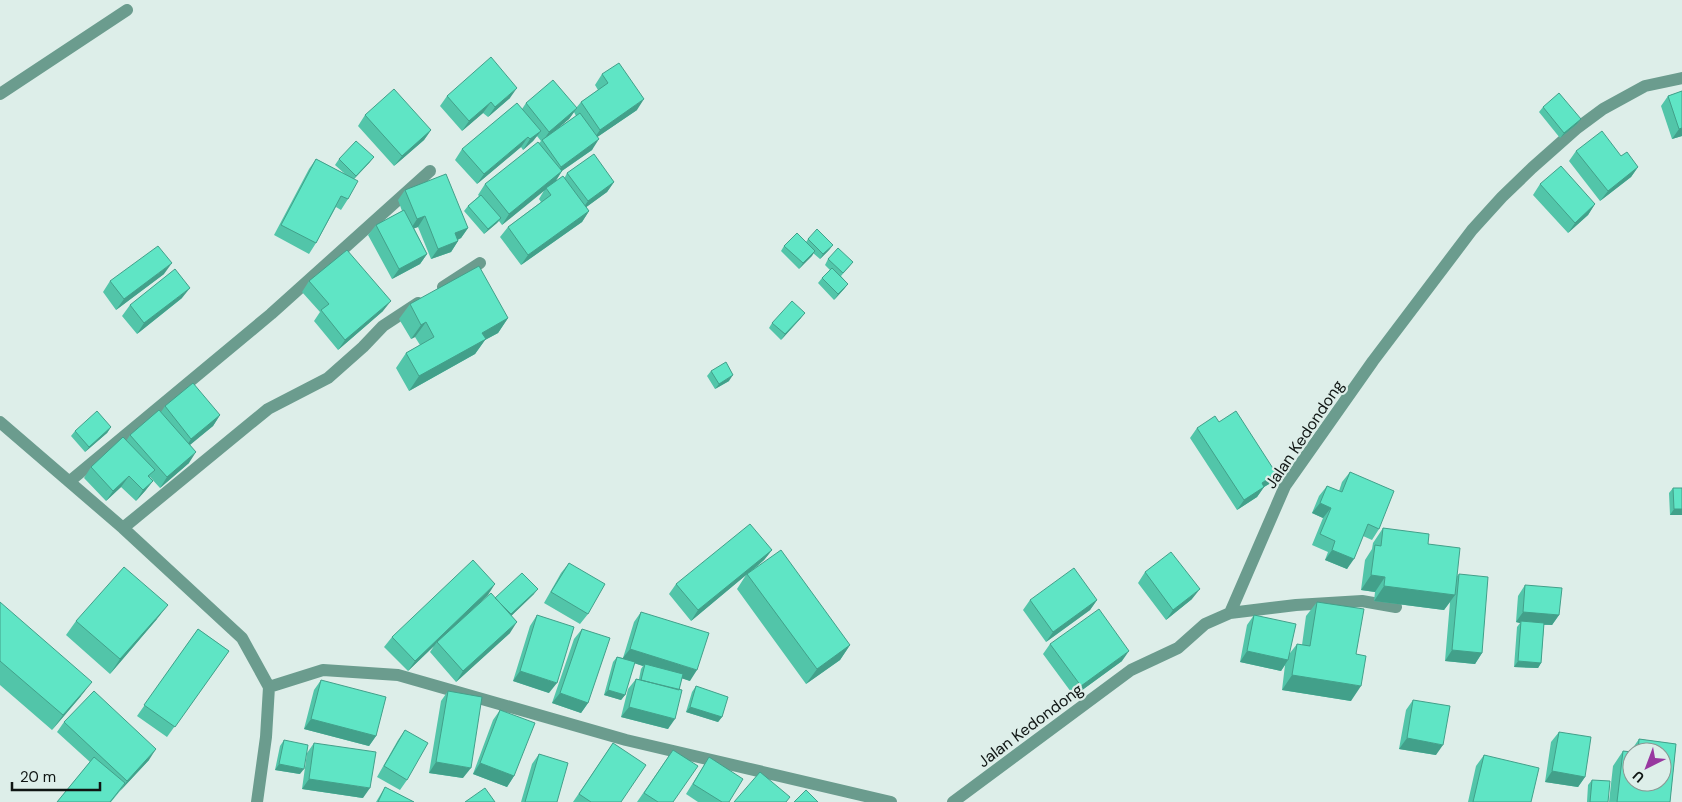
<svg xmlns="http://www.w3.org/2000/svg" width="1682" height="802" viewBox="0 0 1682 802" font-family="'DM Sans',sans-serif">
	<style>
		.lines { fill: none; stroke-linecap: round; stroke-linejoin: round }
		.minor { stroke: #6b9c8e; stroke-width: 12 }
		.wall { fill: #52c5a9; fill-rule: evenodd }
		.shaded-wall { fill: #42a08a }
		.building { fill: #5fe5c5; stroke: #42a08a }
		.labels { text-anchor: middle; stroke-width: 4.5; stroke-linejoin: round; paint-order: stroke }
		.street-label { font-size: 16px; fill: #0f1513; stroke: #ddeee9 }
	</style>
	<rect width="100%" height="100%" fill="#ddeee9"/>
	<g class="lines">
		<path class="minor" d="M0 94 127 10
			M443 287 480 263
			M0 422 123 528 242 638 269 687 266 737 257 802
			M70 481 271 314 430 171
			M123 528 268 409 328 378 363 347 383 326 418 303
			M1230 613 1296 605 1362 601 1396 607
			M269 687 323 670 398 675 626 740 891 802
			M953 802 1131 670 1178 648 1205 624 1230 613 1285 486 1373 361 1472 230 1502 197 1532 168 1576 129 1603 109 1645 86 1682 78"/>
	</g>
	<path class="wall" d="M602 74 637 110 597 137 592 150 562 171 555 182 565 177 567 173 614 182 607 192 586 207 589 211 582 222 521 265 500 237 508 227 541 202 539 199 545 189 502 225 499 221 484 234 464 211 468 206 479 196 478 195 485 184 539 143 541 141 537 136 533 141 523 150 521 147 477 184 455 160 462 149 522 109 526 103 576 108 581 102 598 90 595 85ZM574 112 576 116 558 128 569 119Z
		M1682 91V136L1672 139 1661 106 1668 96Z
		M447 96 510 98 488 117 483 113 462 131 440 106Z
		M1543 107 1581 119 1577 124 1560 138 1539 112Z
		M365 115 431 130 424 140 394 166 358 126Z
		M1576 151 1621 156 1638 167 1631 177 1600 201 1569 161Z
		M316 159 345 174 335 165 339 159 370 162 354 179 348 199 341 210 336 207 316 243 309 254 274 235 309 169Z
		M1540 184 1595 204 1588 215 1568 233 1533 195Z
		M405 190 468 228 461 238 458 240V241L451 252 431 259 418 227 414 228 427 254 420 264 392 279 368 235 376 225 402 211 398 200Z
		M808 239 833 245 829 250 820 259 813 253 799 269 781 251 784 246 806 242Z
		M828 259 853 262 849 267 841 276 848 284 844 289 834 300 818 283 822 278 830 270 825 265Z
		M164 274 116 310 103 292 110 281Z
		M309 281 383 311 338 350 314 321 320 312 302 292Z
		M182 298 137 334 122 316 130 305Z
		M410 304 508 318 498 333 485 340 475 354 409 391 396 368 406 353 420 345 415 337 411 339 399 319Z
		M801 318 781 340 769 328 772 323Z
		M711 371 729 381 715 389 707 376Z
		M165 406 220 415 213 426 189 445V463L160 488 150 477H149L153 481 145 491 136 501 121 487 106 501 84 478 91 467 126 441 130 435 161 412Z
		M1219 422 1269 484 1264 487 1257 497 1237 510 1190 438 1197 428Z
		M111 427 107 433 85 452 71 436 75 431Z
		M1350 472 1379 529 1372 540 1363 536 1347 569 1325 560 1328 552 1312 545 1323 518 1312 513 1319 496 1327 486 1339 491 1342 482Z
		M1673 488H1682V515H1670L1669 493Z
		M1383 528 1428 544 1457 576 1459 574 1482 653 1475 664 1445 661 1450 602 1444 610 1374 601 1375 592 1361 590 1365 560 1372 549 1373 543Z
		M772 550 764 560 751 572 850 645 840 660 806 684 737 589 746 575 691 621 669 594 676 584Z
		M569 563 588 614 580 624 544 603 561 573Z
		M1145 572 1192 599 1166 620 1138 583Z
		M1525 585 1559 615 1552 625H1544L1541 663 1538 668 1514 667 1517 627 1520 623 1516 622 1518 596Z
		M534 594 511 616 510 633 456 682 430 652 434 646 408 671 384 647 392 637 488 595 461 621 495 598Z
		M1030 600H1097L1090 610 1046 642 1023 610Z
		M0 602 81 696 52 730 0 685Z
		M1317 602 1356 654 1351 701 1282 690 1285 665 1281 671 1240 662 1247 625 1254 615 1290 653 1297 644 1302 645 1306 616Z
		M641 612 690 681 682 678 668 729 621 717 628 689 636 679H639L641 669 643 666 634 663 625 695 621 700 604 695 613 662 617 657 623 658 634 622Z
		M537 615 549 693 513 681 530 626Z
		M157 619 110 674 66 635 76 621Z
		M198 629 229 651 167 737 137 716Z
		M582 629 588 703 581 713 552 703 574 639Z
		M1050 644 1122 661 1074 696 1043 654Z
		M321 680 376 736 369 746 304 729 314 690Z
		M696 686 722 717 718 722 686 712 692 692Z
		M448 691 463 778 429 773 441 701Z
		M1413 700 1436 755 1399 749 1406 710Z
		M500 710 514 776 507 787 473 774 493 720Z
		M64 722 149 760 120 791 111 802H57L90 762 57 732Z
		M405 730 407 780 400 790 377 777 398 740Z
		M1559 732 1585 777 1578 787 1545 782 1551 742Z
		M1639 739 1676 744 1670 802H1609L1613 766 1623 751 1630 752ZM1632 752H1662V782H1632Z
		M284 740 300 774 275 770 280 746Z
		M314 743 363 798 302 789 307 753Z
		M613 743 621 802H573Z
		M673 750V802H637Z
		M539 754 557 802H521L532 764Z
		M1484 755 1531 802H1468L1476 766Z
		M709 757 729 802H698L686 794Z
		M1592 780 1608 802H1587L1588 785Z
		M385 787 414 802H376Z"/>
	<path class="shaded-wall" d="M517 88 510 98 488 117 495 107Z
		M644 99 637 110 593 140 600 130Z
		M491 102 483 113 462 131 469 121Z
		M577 108 569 119 542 142 549 132Z
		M1581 119 1577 124 1560 138 1564 133Z
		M1682 128V136L1672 139 1679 129Z
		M431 130 424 140 394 166 402 156Z
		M541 131 533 141 523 150 530 139Z
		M528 137 521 147 477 184 484 174Z
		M599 139 592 150 553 177 561 167Z
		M374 157 370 162 352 181 356 176Z
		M1638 167 1631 177 1600 201 1608 191Z
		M562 171 555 182 502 225 509 214Z
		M614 182 607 192 581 211 588 201Z
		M1595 204 1588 215 1568 233 1575 223Z
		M589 211 582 222 521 265 528 255Z
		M425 216 418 227 410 230 417 219Z
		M501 218 497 223 484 234 488 229Z
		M468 228 461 238 448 244 455 233Z
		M458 241 451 252 431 259 438 249Z
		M833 245 829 250 820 259 823 254Z
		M815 251 812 256 799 269 803 263Z
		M427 254 420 264 392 279 399 269Z
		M172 263 164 274 116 310 124 299Z
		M848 284 844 289 834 300 838 294Z
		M190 288 182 298 137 334 144 323Z
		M391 301 383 311 338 350 345 340Z
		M805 313 801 318 781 340 785 334Z
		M508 318 498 333 485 340 475 354 409 391 419 376 482 333Z
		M426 322 415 337 411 339 421 325Z
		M733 375 729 381 715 389 719 384Z
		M220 415 213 426 184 450 191 439Z
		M111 427 107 433 85 452 89 447Z
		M196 452 189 463 160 488 167 477Z
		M1276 473 1269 484 1264 487 1257 497 1237 510 1244 500 1262 483Z
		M129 476 121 487 106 501 113 491Z
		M153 481 145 491 136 501 143 490Z
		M1320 503 1331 508 1323 518 1312 513Z
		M1674 509H1682V515H1670Z
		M772 550 764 560 691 621 698 610Z
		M1332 550 1354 559 1347 569 1325 560Z
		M1371 575 1385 577 1375 592 1361 590Z
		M495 584 488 595 437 643V642L434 646 408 671 415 661Z
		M1384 586 1455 595 1444 610 1374 601Z
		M538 589 534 594 507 620 511 614Z
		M1200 589 1192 599 1166 620 1173 610Z
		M1097 600 1090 610 1046 642 1053 632Z
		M168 605 157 619 110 674 120 659Z
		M1523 612 1559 615 1552 625 1521 623V621L1520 623 1516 622Z
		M517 622 510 633 456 682 463 671Z
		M850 645 840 660 806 684 817 669Z
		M630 649 697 670 690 681 644 666 645 664 643 666 622 659Z
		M1452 650 1482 653 1475 664 1445 661Z
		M1129 651 1122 661 1074 696 1081 686Z
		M1247 651 1288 660 1281 671 1240 662Z
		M1518 661 1541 663 1538 668 1514 667Z
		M520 671 557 683 549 693 513 681Z
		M1292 675 1361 686 1351 701 1282 690Z
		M92 682 81 696 52 730 63 715Z
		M608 690 625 695 621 700 604 695Z
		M560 693 588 703 581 713 552 703Z
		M629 707 675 719 668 729 621 717Z
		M690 707 722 717 718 722 686 712Z
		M311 719 376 736 369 746 304 729Z
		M1407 738 1443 745 1436 755 1399 749Z
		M156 749 149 760 120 791 127 781Z
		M436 762 471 768 463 778 429 773Z
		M480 763 514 776 507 787 473 774Z
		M279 764 304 769 300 774 275 770Z
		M1552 771 1585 777 1578 787 1545 782Z
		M309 779 370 788 363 798 302 789Z"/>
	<path class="building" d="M491 57 517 88 495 107 491 102 469 121 447 96Z
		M619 63 644 99 600 130 581 102 608 83 602 74Z
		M553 80 577 108 549 132 526 103Z
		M394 89 431 130 402 156 365 115Z
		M1682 91V128L1679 129 1668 96Z
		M1559 93 1581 119 1564 133 1543 107Z
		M517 103 541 131 530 139 528 137 484 174 462 149Z
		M580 113 599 139 561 167 542 140Z
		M1602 131 1621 156 1627 152 1638 167 1608 191 1576 151Z
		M356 141 374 157 356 176 339 159Z
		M538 142 562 171 509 214 485 184Z
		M594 154 614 182 588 201 567 173Z
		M316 159 358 181 348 199 341 196 316 243 281 225Z
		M1561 166 1595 204 1575 223 1540 184Z
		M446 174 468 228 455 233 458 241 438 249 425 216 417 219 405 190Z
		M563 176 589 211 528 255 508 227 551 195 546 188Z
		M481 195 501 218 488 229 468 206Z
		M404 210 427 254 399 269 376 225Z
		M817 229 833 245 823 254 808 239Z
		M797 233 815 251 803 263 784 246Z
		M158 246 172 263 124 299 110 281Z
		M838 248 853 262 843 273 828 259Z
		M347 250 391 301 345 340 321 310 329 304 309 281Z
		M479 266 508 318 482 333 486 339 419 376 406 353 434 337 426 322 421 325 410 304Z
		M832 268 848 284 838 294 822 278Z
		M175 269 190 288 144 323 130 305Z
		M792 301 805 313 785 334 772 323Z
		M726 362 733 375 719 384 711 371Z
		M193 383 220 415 191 439 165 406Z
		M159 410 196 452 167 477 130 435Z
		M97 411 111 427 89 447 75 431Z
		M1236 411 1276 473 1262 483 1264 487 1244 500 1197 428 1215 416 1219 422Z
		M123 437 155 470 148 476 153 481 143 490 129 476 113 491 91 467Z
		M1350 472 1394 491 1379 529 1368 524 1354 559 1332 550 1335 541 1320 534 1331 508 1320 503 1327 486 1342 492Z
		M1673 488H1682V509H1674Z
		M750 524 772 550 698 610 676 584Z
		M1383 528 1429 534 1428 544 1460 548 1455 595 1384 586 1385 577 1371 575 1375 545 1381 546Z
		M781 550 850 645 817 669 747 574Z
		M1171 552 1200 589 1173 610 1145 572Z
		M473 560 495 584 415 661 392 637Z
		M569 563 605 584 588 614 551 592Z
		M124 567 168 605 120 659 76 621Z
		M1074 568 1097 600 1053 632 1030 600Z
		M522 573 538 589 511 614 495 598Z
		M1459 574 1488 577 1482 653 1452 650Z
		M1525 585 1562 588 1559 615 1523 612Z
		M491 593 517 622 463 671 437 642Z
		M0 602 92 682 63 715 0 661Z
		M1317 602 1364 609 1356 654 1366 656 1361 686 1292 675 1297 644 1310 646Z
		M1099 609 1129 651 1081 686 1050 644Z
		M641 612 709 633 697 670 630 649Z
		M537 615 574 627 557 683 520 671Z
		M1254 615 1296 624 1288 660 1247 651Z
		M1521 621 1544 623 1541 663 1518 661Z
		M198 629 229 651 175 727 144 705Z
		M582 629 610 638 588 703 560 693Z
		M617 657 635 662 625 695 608 690Z
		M645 664 683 674 679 690 641 680Z
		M636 679 682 690 675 719 629 707Z
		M321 680 386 697 376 736 311 719Z
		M696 686 728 697 722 717 690 707Z
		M94 691 156 749 127 781 64 722Z
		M448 691 482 697 471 768 436 762Z
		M1413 700 1450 706 1443 745 1407 738Z
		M500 710 535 723 514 776 480 763Z
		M405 730 428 743 407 780 384 766Z
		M1559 732 1591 737 1585 777 1552 771Z
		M1639 739 1676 744 1670 802H1617L1623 751 1632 752V782H1662V752H1638Z
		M284 740 308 745 304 769 279 764Z
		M314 743 376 752 370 788 309 779Z
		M613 743 646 765 621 802H591L579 794Z
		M673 750 698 766 673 802H658L644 793Z
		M539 754 568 763 557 802H525Z
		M1484 755 1539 768 1531 802H1473Z
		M94 757 125 783 110 802H57Z
		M709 757 743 779 729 802H722L693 784Z
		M760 772 790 797 786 802H734Z
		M1592 780 1610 781 1608 802H1590Z
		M385 787 414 802H378Z
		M485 788 495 802H465Z
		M806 790 818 802H794Z"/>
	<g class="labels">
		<g class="street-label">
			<text transform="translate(1304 434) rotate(-56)" y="6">Jalan Kedondong</text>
			<text transform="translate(1030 725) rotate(-37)" y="6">Jalan Kedondong</text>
		</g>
	</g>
	<g transform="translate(1647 767) rotate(222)"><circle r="24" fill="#ddeee9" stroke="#8b9793"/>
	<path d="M0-4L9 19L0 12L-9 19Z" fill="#9838a0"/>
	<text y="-8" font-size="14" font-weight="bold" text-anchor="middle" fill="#0f1513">U</text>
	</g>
	<path d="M12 782v8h88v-8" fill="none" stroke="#0f1513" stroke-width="2.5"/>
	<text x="20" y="782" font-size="15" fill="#0f1513" stroke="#ddeee9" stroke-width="4" paint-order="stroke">20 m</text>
</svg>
